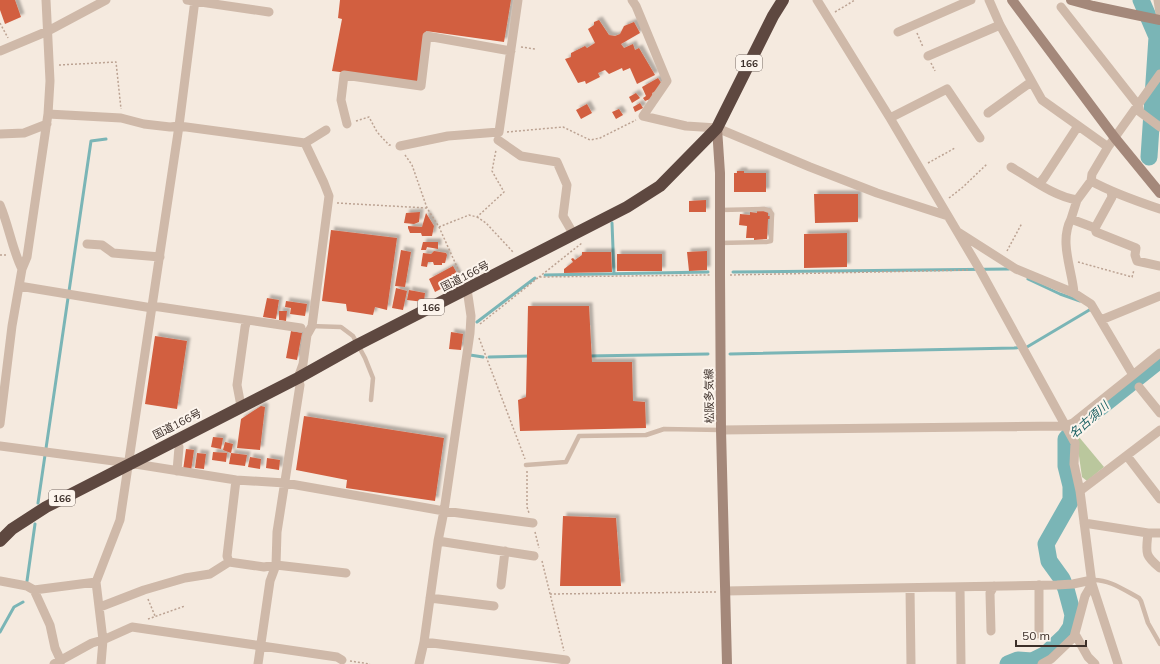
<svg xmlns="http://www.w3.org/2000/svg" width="1160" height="664" viewBox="0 0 1160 664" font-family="Mulish,'Noto Sans JP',sans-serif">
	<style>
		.green { fill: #bac79d }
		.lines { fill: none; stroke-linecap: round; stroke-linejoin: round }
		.stream { stroke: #7ab5b6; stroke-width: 3 }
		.river { stroke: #7ab5b6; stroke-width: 17 }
		.building { fill: #d25f40; filter: url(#shadow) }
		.path { stroke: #bca393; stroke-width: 1.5; stroke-dasharray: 2 2; stroke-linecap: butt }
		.lane { stroke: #cfb9a9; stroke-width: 4.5 }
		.street { stroke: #cfb9a9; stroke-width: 9 }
		.secondary { stroke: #a4887a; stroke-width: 10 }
		.highway { stroke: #5e4840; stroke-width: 12 }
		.labels { text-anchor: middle; stroke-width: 4; stroke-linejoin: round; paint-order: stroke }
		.shield { fill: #fcf4ec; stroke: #766a64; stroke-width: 1 }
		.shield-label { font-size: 10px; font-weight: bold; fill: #3c2f29 }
		.street-label { font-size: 11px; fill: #3c2f29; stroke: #fcf4ec }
		.water-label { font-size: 12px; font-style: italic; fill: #1a6063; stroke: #fcf4ec }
	</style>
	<defs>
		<filter id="shadow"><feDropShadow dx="3.5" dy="-3.5" stdDeviation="1" flood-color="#0004"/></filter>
	</defs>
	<rect width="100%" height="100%" fill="#f5eadf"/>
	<path class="green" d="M1079 437 1104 467 1087 481 1082 477 1077 442Z"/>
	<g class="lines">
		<path class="stream" d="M612 223 614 274
			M733 272 1009 269
			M545 275 708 272
			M1028 279 1060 294 1080 301
			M477 322 535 278
			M730 354 1014 348 1027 347 1091 309 1092 311
			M470 355 483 357
			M588 356 708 354
			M489 357 531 356
			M38 503 91 141 106 139
			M27 581 35 524
			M0 632 14 607 23 602"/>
		<path class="river" d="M1141 0 1157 37 1149 157
			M1008 664 1018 660 1032 661 1046 654 1065 636 1071 627 1073 615 1066 589 1062 579 1049 561 1046 544 1071 500V486L1066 466V439L1078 425 1160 360"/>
	</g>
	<path class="building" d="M0 0H15L21 17 5 24 0 10Z
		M340 0H511L504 42 426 31 418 82 332 71 342 19 338 18Z
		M599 20 609 35 615 36 620 34 624 26 634 22 640 33 621 44 624 48 633 44 635 50 639 48 655 75 637 84 630 68 623 71 622 68 609 74 605 70 598 73 600 77 586 84 585 81 578 83 565 59 571 57V53L585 46 587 48 595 43 588 29 594 25V22Z
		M658 78 662 84 660 89 652 93 653 98 645 101 643 98 646 96 642 87Z
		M636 93 640 98 632 103 629 97Z
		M640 103 643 108 635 112 633 107Z
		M587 104 592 113 581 119 576 110Z
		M619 109 623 115 616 119 612 112Z
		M737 171H744V173H766V192H734V173H737Z
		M814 194H858V222L815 223Z
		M706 200V212H689V201Z
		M757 211H768V216H770V219H768L767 239 754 240V238H746L747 226 739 225 740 214 750 215V212L757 213Z
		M420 212 419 222 414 224 404 223 406 213Z
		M426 213 434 226 432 236H422L421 233H410L408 228V226L422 227Z
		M331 230 397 238 387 310 375 307 373 315 347 311 346 304 322 301Z
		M847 233V267L804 268V234Z
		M423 242H438V249L427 247 426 250H421Z
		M401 250 411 252 405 287 395 286Z
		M434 251 446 253 447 255 445 263H442V265H434L433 262H428L427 267 421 266 423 253 431 254Z
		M707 251V270L689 271 687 252Z
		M582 252H611L612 272 564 273V269L573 262 571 259 573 258 575 260 582 255Z
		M617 254H662V271H617Z
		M453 266 460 279 435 292 429 279Z
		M396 288 407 291 403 310 392 308Z
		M409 290 425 293 424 302 407 300Z
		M267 298 279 300 276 319 263 317Z
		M286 301 307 304 305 316 290 314 291 308 285 307Z
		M528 306H589L592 362H632L633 401 645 402 646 428 520 431 518 400 526 397Z
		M279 311H287L286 321 279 320Z
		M291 331 302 333 297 360 286 358Z
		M451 332 463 334 461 350 449 349Z
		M155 336 187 341 177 409 145 404Z
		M261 406 265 407 260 450 237 448 241 419Z
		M304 416 444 438 435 501 346 488 347 480 296 470Z
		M213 437 223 438 221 449 211 447Z
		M225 442 233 444 231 453 223 450Z
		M186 449 194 450 191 471 183 470Z
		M213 452 227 453 226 462 212 460Z
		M197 453 206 454 204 469 195 468Z
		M231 453 247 455 245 466 229 464Z
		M250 457 261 459 260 469 248 467Z
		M267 458 280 460 279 470 266 468Z
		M563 516 616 518 621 586H560Z"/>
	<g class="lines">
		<path class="path" d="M835 12 855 0
			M0 23 8 38
			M917 33 923 47
			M521 47 535 49
			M931 63 935 71
			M59 65 116 62 121 109
			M356 121 369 117 377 132 389 145H391
			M507 132 563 127 590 140 600 138 636 120
			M405 155 412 165 427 208 439 227 462 278
			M928 163 955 148
			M949 198 963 187 987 164
			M337 203 427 208
			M477 217 486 223 514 253
			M439 227 469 215 477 217 504 192 492 171 496 150
			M1007 251 1022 223
			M0 255H6
			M1078 262 1132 277 1134 270
			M730 275 970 270
			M539 277 582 243V242
			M480 324 539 277 710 275
			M479 338 525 459
			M527 471V507L529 513
			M535 532 539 548
			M542 561 564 651
			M550 594 716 592
			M148 599 155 616
			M148 619 185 606
			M350 661 370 664"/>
		<path class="lane" d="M720 210 764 209 770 211 772 214 771 241 766 242 720 243
			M310 326 341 327 353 336 365 358 373 378 371 400
			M526 465 566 462 579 436 646 435 664 429 721 430
			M1092 580C1109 579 1124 590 1139 598L1141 601 1148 623 1160 644"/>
		<path class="street" d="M187 0 269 12
			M632 0 636 6 667 81 643 116 686 126 717 128 810 167 877 193 948 216
			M817 0 890 118 980 270 1075 443 1074 464 1080 491 1092 584 1118 664
			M989 0 1000 25 1042 100 1108 147 1160 74
			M1158 0 1160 13
			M1061 7 1138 105 1140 112 1160 127
			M898 32 971 0
			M0 51 48 31 106 0
			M928 56 1000 25
			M988 113 1031 82
			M48 114 121 118 144 124 170 127 179 126 305 143 326 130
			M890 118 947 89 980 138
			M347 124 341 100 344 75 421 86 427 36 511 51
			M0 134 24 133 47 124
			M498 140 521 156 557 162 567 185 563 216 574 235
			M400 146 448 136 499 132 518 0
			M1108 147 1092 174 1091 181C1113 193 1136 201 1160 209
			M1011 167C1032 179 1053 196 1077 200
			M1091 181 1077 200 1071 219 1095 228
			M1039 184 1044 178 1078 126
			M1111 191 1112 197 1095 228 1096 232 1136 248 1135 255 1137 261 1160 266
			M0 205C9 226 12 249 22 269
			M1071 219C1059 242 1072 269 1074 293
			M87 244 102 245 113 253 160 257
			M19 286 152 308
			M153 306 301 328
			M1101 320 1160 296
			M1133 375 1160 353
			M1139 387 1160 413
			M241 406 237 385 245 327 247 320
			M0 424 12 326 22 269 27 257 48 114 50 81 46 0
			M721 430 1065 426 1073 423 1133 375 1091 304 1074 293 1016 269 958 232
			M175 440 179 447 177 471
			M0 446 129 463 236 480 285 483 444 511 533 523
			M1127 456 1160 499
			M1080 491 1160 430
			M1084 523 1148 533H1160
			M1148 533C1146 553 1144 555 1160 568
			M438 541 534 556
			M229 562 227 556 236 480
			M0 581 27 586 34 590 96 582
			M501 585 505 551
			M1039 585V634
			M960 587 961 664
			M910 588 911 664
			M34 590 50 625 55 648 61 661
			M726 591 1057 585 1073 584 1092 580
			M430 598 494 606
			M100 607 144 590 185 578 210 574 229 562 264 567 276 565 346 573
			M991 631 990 593 994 586
			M1075 634 1088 657 1095 664
			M424 642 566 660
			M54 664 92 643 103 640 132 627 337 657 342 660
			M101 664 103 640 96 582 120 520 179 126 195 0
			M258 664 270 581 276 565 277 532 300 385 298 378 303 364 307 335 312 326 329 196 324 183 305 143
			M419 664 424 642 438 541 444 511 470 333 471 316 467 289
			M1042 664 1051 659 1074 637 1085 596 1092 584"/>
		<path class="secondary" d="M1012 0 1115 138 1160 193
			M1071 0 1093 6 1160 20
			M717 128 720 173V275L721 430 727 664"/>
		<path class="highway" d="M0 541 12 529 46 507 298 378 357 345 627 207 660 186 717 128 773 16 783 0"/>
	</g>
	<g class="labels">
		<g class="shield">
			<rect x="736" y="55" width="26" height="16" rx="3"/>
			<rect x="418" y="299" width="26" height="16" rx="3"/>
			<rect x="49" y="490" width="26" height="16" rx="3"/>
		</g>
		<g class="shield-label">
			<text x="749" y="67">166</text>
			<text x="431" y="311">166</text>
			<text x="62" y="502">166</text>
		</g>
		<g class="street-label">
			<text transform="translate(465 276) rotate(-27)" y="4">国道166号</text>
			<text transform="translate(709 396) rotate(-91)" y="4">松阪多気線</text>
			<text transform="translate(177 424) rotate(-27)" y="4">国道166号</text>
		</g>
		<g class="water-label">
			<text transform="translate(1089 420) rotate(-42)" y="4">名古須川</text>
		</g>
	</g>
	<path d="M1016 640v6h70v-6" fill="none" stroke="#3c2f29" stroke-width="2"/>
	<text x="1022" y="640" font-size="12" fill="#3c2f29" stroke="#fcf4ec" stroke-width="3" paint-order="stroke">50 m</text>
</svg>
